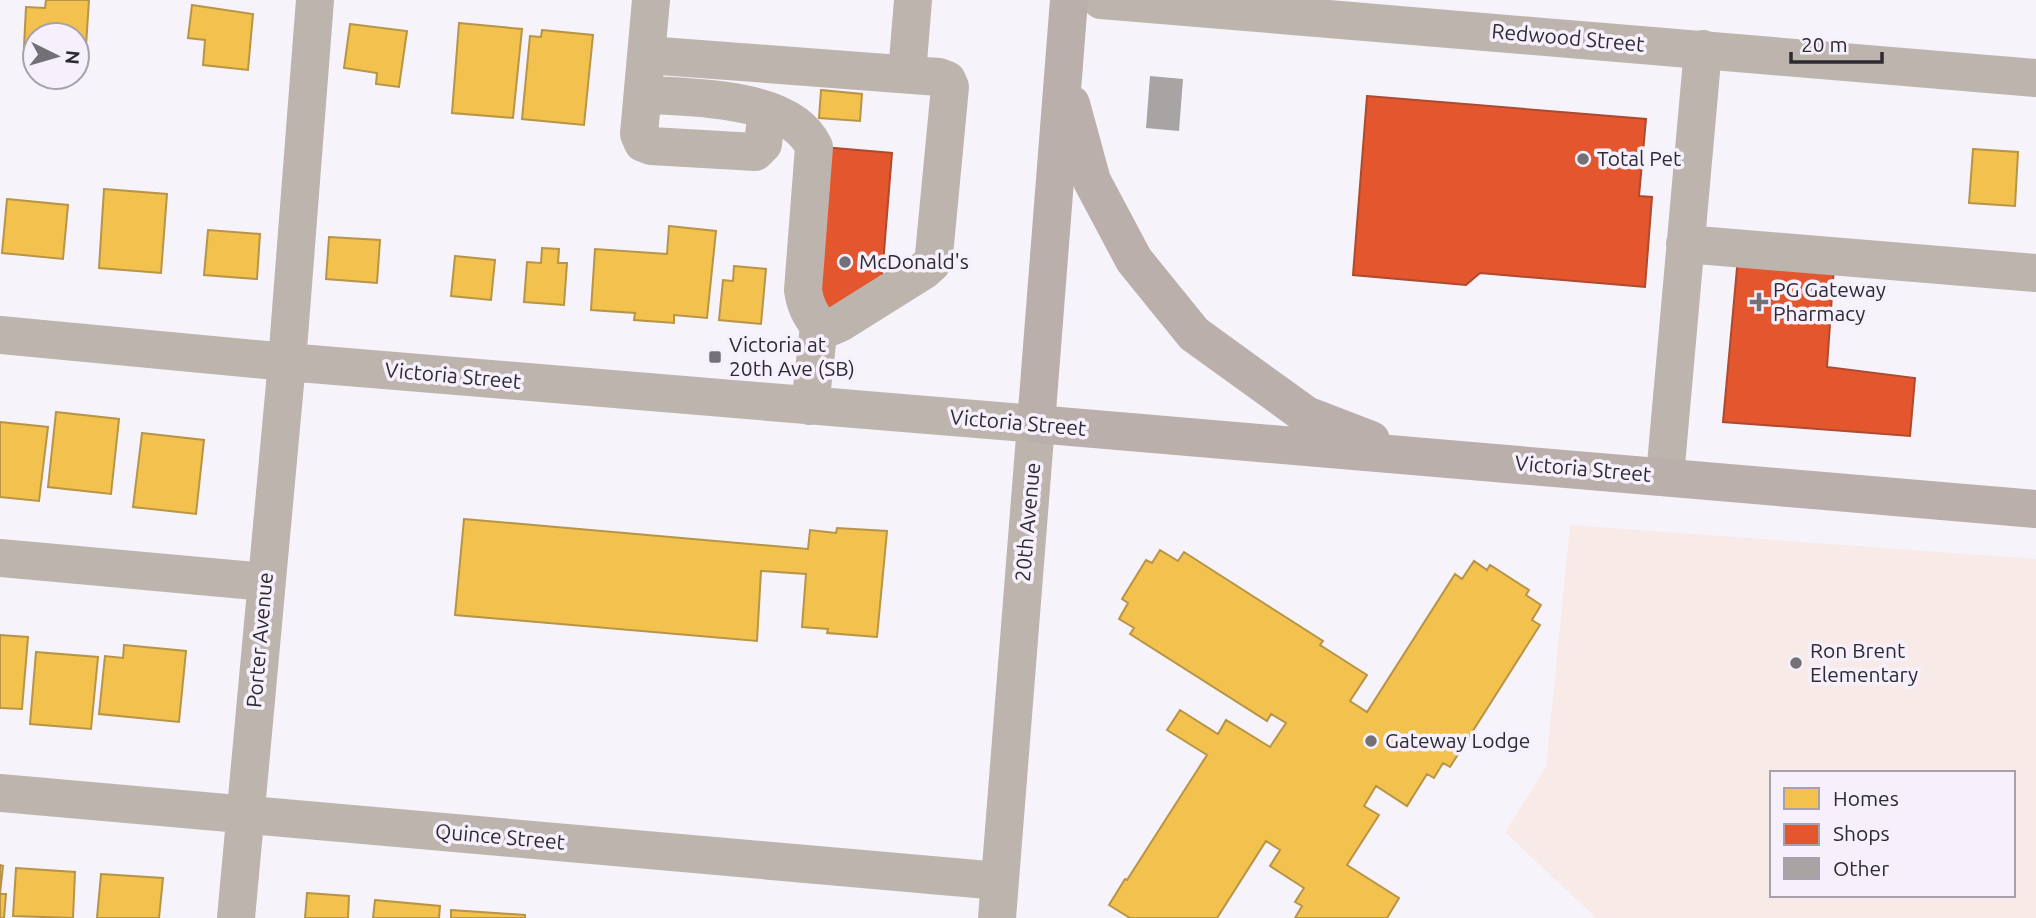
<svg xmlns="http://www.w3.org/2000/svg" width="2036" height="918" viewBox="0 0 2036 918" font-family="Ubuntu,sans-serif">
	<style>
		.education { fill: #f8ebe7; fill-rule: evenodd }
		.homes { fill: #f2c14e; stroke: #b79446; stroke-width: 2 }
		.shops { fill: #e4572e; stroke: #ad4a2f; stroke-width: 2 }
		.building { fill: #a8a4a4 }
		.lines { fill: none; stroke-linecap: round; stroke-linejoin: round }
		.minor { stroke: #beb4ae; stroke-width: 38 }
		.highway { stroke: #baafaa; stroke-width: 38 }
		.poi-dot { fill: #747078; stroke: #f6f0fd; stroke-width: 2.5 }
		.labels { text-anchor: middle; stroke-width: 7; stroke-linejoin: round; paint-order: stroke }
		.street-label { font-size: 21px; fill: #2e2a32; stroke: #f6f0fd }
		.poi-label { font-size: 21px; fill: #2e2a32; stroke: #f6f0fd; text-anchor: start }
	</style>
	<rect width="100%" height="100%" fill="#f6f3fa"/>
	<path class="education" d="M1570 525 2036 559V918H1596L1505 832 1546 767ZM1772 773H2013V895H1772Z"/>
	<path class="homes" d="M46 0H89L86 46 77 45V35H35V47H24L26 7 45 8Z
		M192 5 253 14 248 70 203 65 205 40 188 38Z
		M459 23 522 29 513 118 452 113Z
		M350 24 407 31 399 87 376 84 377 73 344 68Z
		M542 30 593 35 584 125 522 119 530 36 541 37Z
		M821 90 862 94 860 121 819 118Z
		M1973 149 2018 152 2015 206 1969 203Z
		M104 189 167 194 161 273 99 268Z
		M7 199 68 205 63 259 2 253Z
		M669 226 716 231 707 318 674 315V323L634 320 635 313 591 310 595 249 667 254Z
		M208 230 260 234 257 279 204 275Z
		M329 237 380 240 377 283 326 279Z
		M542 248 559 249 558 263H567L564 305 524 302 527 262 541 263Z
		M455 256 495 260 491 300 451 296Z
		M734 266 766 269 761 324 719 320 723 280 733 281Z
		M56 412 119 419 111 494 48 487Z
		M0 422 48 427 39 501 0 497Z
		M142 433 204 440 196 514 133 507Z
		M464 519 808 549 810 530 836 533 837 528 887 531 877 637 827 633 828 629 802 627 806 574 761 571 757 641 455 615Z
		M1160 550 1178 561 1184 552 1323 641 1320 645 1367 675 1350 701 1367 712 1455 574 1462 579 1474 561 1487 570 1490 565 1529 590 1526 595 1541 605 1532 620 1540 625 1450 767 1443 763 1434 778 1427 774 1407 806 1376 786 1364 806 1379 815 1347 865 1399 898 1387 918H1295L1302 906 1295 902 1304 888 1270 866 1280 850 1266 841 1217 918H1130L1109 905 1125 879 1127 880 1207 755 1167 730 1180 710 1218 734 1226 720 1270 747 1286 723 1271 714 1267 721 1130 634 1134 628 1119 619 1128 603 1122 599 1146 560 1152 563Z
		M0 635 28 637 22 709 0 708Z
		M124 645 186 651 179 722 99 714 105 656 123 658Z
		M36 652 98 657 91 729 30 724Z
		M0 865 3 866 0 894H6L4 918H0Z
		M16 868 75 872 73 918 13 916Z
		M101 874 163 878 159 918H97Z
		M307 893 349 896 348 918H305Z
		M375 900 440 906 439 918H373Z
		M451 910 525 915V918H451Z"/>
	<path class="shops" d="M1367 96 1646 119 1639 196 1652 197 1645 287 1480 273 1466 285 1353 275Z
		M823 147 892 153 881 289 853 310 815 306Z
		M1738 257 1834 267 1827 367 1915 378 1910 436 1723 422Z"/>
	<path class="building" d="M1150 76 1183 79 1179 131 1146 128Z"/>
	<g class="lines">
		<path class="minor" d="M651 0 639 134 643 143 651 146 755 152 763 144 765 126
			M1101 0 2036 78
			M647 55 939 77 947 80 950 87 934 255 932 263 923 271 840 323 831 327 819 326
			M907 74 913 0
			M643 94C692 99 790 95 814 147L803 290C805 305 810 314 819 326L810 406
			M1685 244 2036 273
			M0 335 287 362 1036 424 997 918
			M1665 476 1703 49
			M0 558 266 582
			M0 793 999 881
			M236 918 287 362 315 0"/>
		<path class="highway" d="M1069 0 1036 424 2036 509
			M1071 104 1092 181 1134 260 1194 334 1306 415 1371 440"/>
	</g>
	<g class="poi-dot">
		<circle cx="1583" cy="159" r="7"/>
		<circle cx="845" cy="262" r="7"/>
		<path d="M1755.5 291.5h7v7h7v7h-7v7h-7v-7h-7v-7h7z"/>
		<rect x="708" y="350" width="14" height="14" rx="3.5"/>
		<circle cx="1796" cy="663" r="7"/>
		<circle cx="1371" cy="741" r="7"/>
	</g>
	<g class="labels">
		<g class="street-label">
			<text transform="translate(1568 38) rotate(5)" y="7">Redwood Street</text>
			<text transform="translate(453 376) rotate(5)" y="7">Victoria Street</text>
			<text transform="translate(1018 423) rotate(5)" y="7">Victoria Street</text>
			<text transform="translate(1583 469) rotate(5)" y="7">Victoria Street</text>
			<text transform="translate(1028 522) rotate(-85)" y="7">20th Avenue</text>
			<text transform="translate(260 640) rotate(-85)" y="7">Porter Avenue</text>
			<text transform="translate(500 837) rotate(5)" y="7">Quince Street</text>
		</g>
		<g class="poi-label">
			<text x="1597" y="166">Total Pet</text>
			<text x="859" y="269">McDonald's</text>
			<text x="1773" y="297">PG Gateway<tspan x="1773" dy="24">Pharmacy</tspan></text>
			<text x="729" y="352">Victoria at<tspan x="729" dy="24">20th Ave (SB)</tspan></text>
			<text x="1810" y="658">Ron Brent<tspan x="1810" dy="24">Elementary</tspan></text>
			<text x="1385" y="748">Gateway Lodge</text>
		</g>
	</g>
	<rect x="1770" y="771" width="245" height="126" fill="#f6f0fd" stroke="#a6a1ac" stroke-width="2"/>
	<rect x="1784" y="788" width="35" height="21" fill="#f2c14e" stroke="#a6a1ac" stroke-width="2"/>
	<text x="1833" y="806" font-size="21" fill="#2e2a32">Homes</text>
	<rect x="1784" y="824" width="35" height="21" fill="#e4572e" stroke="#a6a1ac" stroke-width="2"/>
	<text x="1833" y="841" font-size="21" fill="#2e2a32">Shops</text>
	<rect x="1784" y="858" width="35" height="21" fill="#a8a4a4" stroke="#a6a1ac" stroke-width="2"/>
	<text x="1833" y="876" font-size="21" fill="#2e2a32">Other</text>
	<g transform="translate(56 56) rotate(95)"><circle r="33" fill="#f6f0fd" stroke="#a6a1ac" stroke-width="2"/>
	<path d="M0-5L12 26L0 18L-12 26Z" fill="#747078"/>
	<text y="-10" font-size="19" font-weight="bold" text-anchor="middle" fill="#2e2a32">N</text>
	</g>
	<path d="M1791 52v10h91v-10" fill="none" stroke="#2e2a32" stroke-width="3.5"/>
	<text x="1801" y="52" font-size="21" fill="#2e2a32" stroke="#f6f0fd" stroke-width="5" paint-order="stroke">20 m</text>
</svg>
